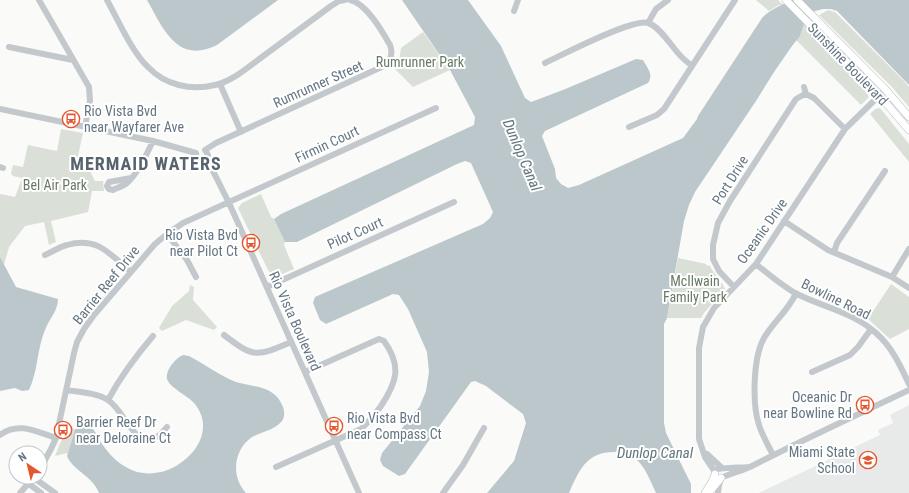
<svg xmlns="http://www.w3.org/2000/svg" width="909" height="493" viewBox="0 0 909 493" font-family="'Roboto Condensed',sans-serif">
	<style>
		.built { fill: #e8e9e9 }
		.green { fill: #dadfd7 }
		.water { fill: #bbc7cb }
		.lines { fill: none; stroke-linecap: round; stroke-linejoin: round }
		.major-casing { stroke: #b5babe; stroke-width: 8 }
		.minor { stroke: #c3c8cc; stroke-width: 6 }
		.major { stroke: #fff; stroke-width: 7 }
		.labels { text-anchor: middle; stroke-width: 4; stroke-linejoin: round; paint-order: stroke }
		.park-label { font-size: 14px; fill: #687a64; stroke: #fff }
		.street-label { font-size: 14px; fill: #657683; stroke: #fff }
		.poi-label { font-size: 14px; fill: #657683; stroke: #fff; text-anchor: start }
		.water-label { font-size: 15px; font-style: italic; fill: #60757c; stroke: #fff }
		.district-label { font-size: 18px; font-weight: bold; letter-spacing: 1px; fill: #57646e; stroke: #fff }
	</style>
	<rect width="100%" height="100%" fill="#fafaf8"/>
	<path class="built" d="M909 405V493H759L880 435 878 430 893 423 890 415Z"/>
	<path class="green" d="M756 0H778L783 5H779L769 11Z
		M828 10 835 12 904 81 909 87V107L891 86 819 15Z
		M804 24 864 89 869 97 861 105 796 40 800 36Z
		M423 32 450 70 413 87 395 69 399 62 401 48Z
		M880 108 909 144V162L870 114 875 109Z
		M61 129 83 133 78 156 83 157 95 181H103L104 191H92L88 212 51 221 56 242 49 245 44 222 25 226 9 247 4 265 0 257V194L15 197 22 178 13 176 11 174 13 165 23 167 28 145 57 151Z
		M261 194 271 217 274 219 285 242 284 245 294 269 273 278 267 268 238 208 242 203Z
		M678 258 706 264V265L710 266C713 273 723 283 725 289L704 313 701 318H667Z
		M891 284 909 297V329L890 339 868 319Z
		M190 285 194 287 193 300 217 327 214 330 186 320 162 331 159 328 172 306 189 291Z
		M67 422 75 430 68 453 55 456 62 439Z"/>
	<path class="water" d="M147 0H278L217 45C177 65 163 28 147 0Z
		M402 0H468L501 46 525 98 531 102 563 90 636 59 643 60C647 67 654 75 648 83L545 131 542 136 555 169 556 178 561 184 568 188 579 185 683 138 697 119 698 116 762 18C770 9 781 6 791 0H909V85L837 11 831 9H823L815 11 807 18 804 24 800 36 792 46 774 72 756 101 695 192 689 205 684 221 667 318 664 324V423L666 433 691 484V493H656C651 482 646 469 638 461 631 454 625 453 616 452 587 451 579 470 569 493H487L514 461 526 423 523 414 486 386 475 381 471 382 405 474 399 476 383 466 380 460 382 453 420 406 426 391 429 372 427 352 408 309 399 295 393 294 326 324 320 320 313 303 315 297 483 224 490 218 493 212 471 163 465 161 457 164 297 242H285L274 219 281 214 474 125 475 117 450 70Z
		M0 257 16 287 58 299C58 311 49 319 45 330 37 349 38 371 29 390L22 391 15 388 0 391Z
		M183 355 189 356C202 363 215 372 229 379 246 388 269 383 280 401 284 407 286 415 282 421 275 430 261 432 252 437 233 450 231 477 246 493H99C93 476 73 471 67 456L75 430C78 423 86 423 92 428 96 432 99 439 102 444 116 464 135 478 161 472 190 465 218 431 194 403 188 396 169 387 167 379 165 370 176 358 183 355Z"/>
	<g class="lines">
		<defs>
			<path id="major" d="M786 0 879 95 909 130
				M797 0 885 89 909 117
				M711 490 721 478
				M705 493 713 480 715 474"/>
		</defs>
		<use href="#major" class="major-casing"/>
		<path class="minor" d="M39 0 89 87 90 101 85 127
			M107 0C118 20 132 52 148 67 165 85 191 91 215 85 233 81 248 67 262 57 285 40 308 23 331 6L339 1 345 0
			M514 11 518 0
			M648 23 656 9 668 0
			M9 47 73 60
			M545 63C562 55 633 18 648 23 659 26 670 44 678 53 682 58 687 62 692 66
			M220 84 241 132
			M804 87 806 94
			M0 109 153 141 196 153
			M629 127 657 115 664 109 735 0
			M205 150 216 143 386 65C391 58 393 53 390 45 382 31 366 3 350 0
			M196 153 197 159 204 160 208 155 205 150
			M205 159 214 173 229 203 359 493
			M0 167 3 168
			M131 178 109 182 107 186 109 189 113 190C117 188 123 186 127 183 139 172 146 155 153 141
			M784 221 828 250 892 277 909 288
			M167 234 187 260 196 277
			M834 252 837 243 885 171
			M45 255C52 252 59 247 67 245 97 236 110 254 131 272
			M756 264C768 274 781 285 795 293 822 307 853 312 876 333 892 347 900 365 909 384
			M892 277 909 249
			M267 287 454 202
			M734 287 719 271 713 259V245L718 223 730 201 796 99 803 95H808L814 98 845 129
			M224 335C254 358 256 357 291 342
			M812 372 850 355 858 347 871 329
			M66 390C80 392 97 393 108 400 125 411 134 448 155 438 160 436 163 431 167 427
			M108 400C121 376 135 357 153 336
			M0 435C18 421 37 432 56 438
			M707 454 721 467
			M773 455C768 445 762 435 759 425 752 404 753 357 764 338 773 322 789 310 796 293
			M276 467 361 429C369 422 375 414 381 406 397 382 402 366 384 341L379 339 305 372
			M750 467C742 468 720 467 716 470L715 474 717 477 721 478C731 473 742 471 752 466 804 439 857 415 909 390
			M40 469 51 449 56 438 74 353 77 342 84 329 94 315 155 244 167 234 183 223 436 108
			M715 472 705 457 699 439V348L703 327 714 308 756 264 845 129 885 90
			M34 478 55 493
			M29 484 41 493
			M20 493 34 477
			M443 493 463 465 484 428
			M718 493 719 485 721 479"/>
		<use href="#major" class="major"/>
	</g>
	<defs>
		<symbol id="bus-ring" viewBox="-11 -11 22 22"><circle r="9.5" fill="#fff" stroke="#e4572e" stroke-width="1.5"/><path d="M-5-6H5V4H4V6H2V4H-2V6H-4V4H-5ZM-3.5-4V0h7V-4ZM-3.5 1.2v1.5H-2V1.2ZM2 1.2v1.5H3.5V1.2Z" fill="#e4572e"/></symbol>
		<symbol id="school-ring" viewBox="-11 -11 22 22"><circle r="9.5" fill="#fff" stroke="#e4572e" stroke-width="1.5"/><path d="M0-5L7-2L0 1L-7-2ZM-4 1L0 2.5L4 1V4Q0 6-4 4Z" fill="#e4572e"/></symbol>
	</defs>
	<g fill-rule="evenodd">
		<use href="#bus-ring" x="61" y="109" width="20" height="20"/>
		<use href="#bus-ring" x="241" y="233" width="20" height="20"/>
		<use href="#bus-ring" x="855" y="395" width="20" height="20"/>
		<use href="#bus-ring" x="324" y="416" width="20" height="20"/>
		<use href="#bus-ring" x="53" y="420" width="20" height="20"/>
		<use href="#school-ring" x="858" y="450" width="20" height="20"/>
	</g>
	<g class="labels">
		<g class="park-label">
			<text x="420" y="67">Rumrunner Park</text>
			<text x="55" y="190">Bel Air Park</text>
			<text x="695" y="286">McIlwain<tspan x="695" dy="16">Family Park</tspan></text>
		</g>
		<g class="street-label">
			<text transform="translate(848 64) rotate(46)" y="5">Sunshine Boulevard</text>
			<text transform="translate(318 84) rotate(-24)" y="5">Rumrunner Street</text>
			<text transform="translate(327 144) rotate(-25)" y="5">Firmin Court</text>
			<text transform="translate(730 180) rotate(-58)" y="5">Port Drive</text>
			<text transform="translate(762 231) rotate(-55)" y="5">Oceanic Drive</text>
			<text transform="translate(355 233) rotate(-24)" y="5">Pilot Court</text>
			<text transform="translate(106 285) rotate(-51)" y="5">Barrier Reef Drive</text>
			<text transform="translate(836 299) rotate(26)" y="5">Bowline Road</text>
			<text transform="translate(295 321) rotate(66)" y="5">Rio Vista Boulevard</text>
		</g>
		<g class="poi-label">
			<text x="84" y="116">Rio Vista Bvd<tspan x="84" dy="16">near Wayfarer Ave</tspan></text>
			<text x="238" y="240" text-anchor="end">Rio Vista Bvd<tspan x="238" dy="16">near Pilot Ct</tspan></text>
			<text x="852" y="402" text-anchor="end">Oceanic Dr<tspan x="852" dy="16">near Bowline Rd</tspan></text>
			<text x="347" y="423">Rio Vista Bvd<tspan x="347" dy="16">near Compass Ct</tspan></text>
			<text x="76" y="427">Barrier Reef Dr<tspan x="76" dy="16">near Deloraine Ct</tspan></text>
			<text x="855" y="457" text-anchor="end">Miami State<tspan x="855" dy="16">School</tspan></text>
		</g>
		<g class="water-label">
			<text transform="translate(522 155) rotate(67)" y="5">Dunlop Canal</text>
			<text x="655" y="458">Dunlop Canal</text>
		</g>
		<g class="district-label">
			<text x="146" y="170">MERMAID WATERS</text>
		</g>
	</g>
	<g transform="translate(28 465) rotate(325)"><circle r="19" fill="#ffffff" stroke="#c1c8cd"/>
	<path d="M0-3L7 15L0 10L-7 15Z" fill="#e4572e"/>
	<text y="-6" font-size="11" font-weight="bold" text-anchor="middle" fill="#657683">N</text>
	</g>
</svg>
